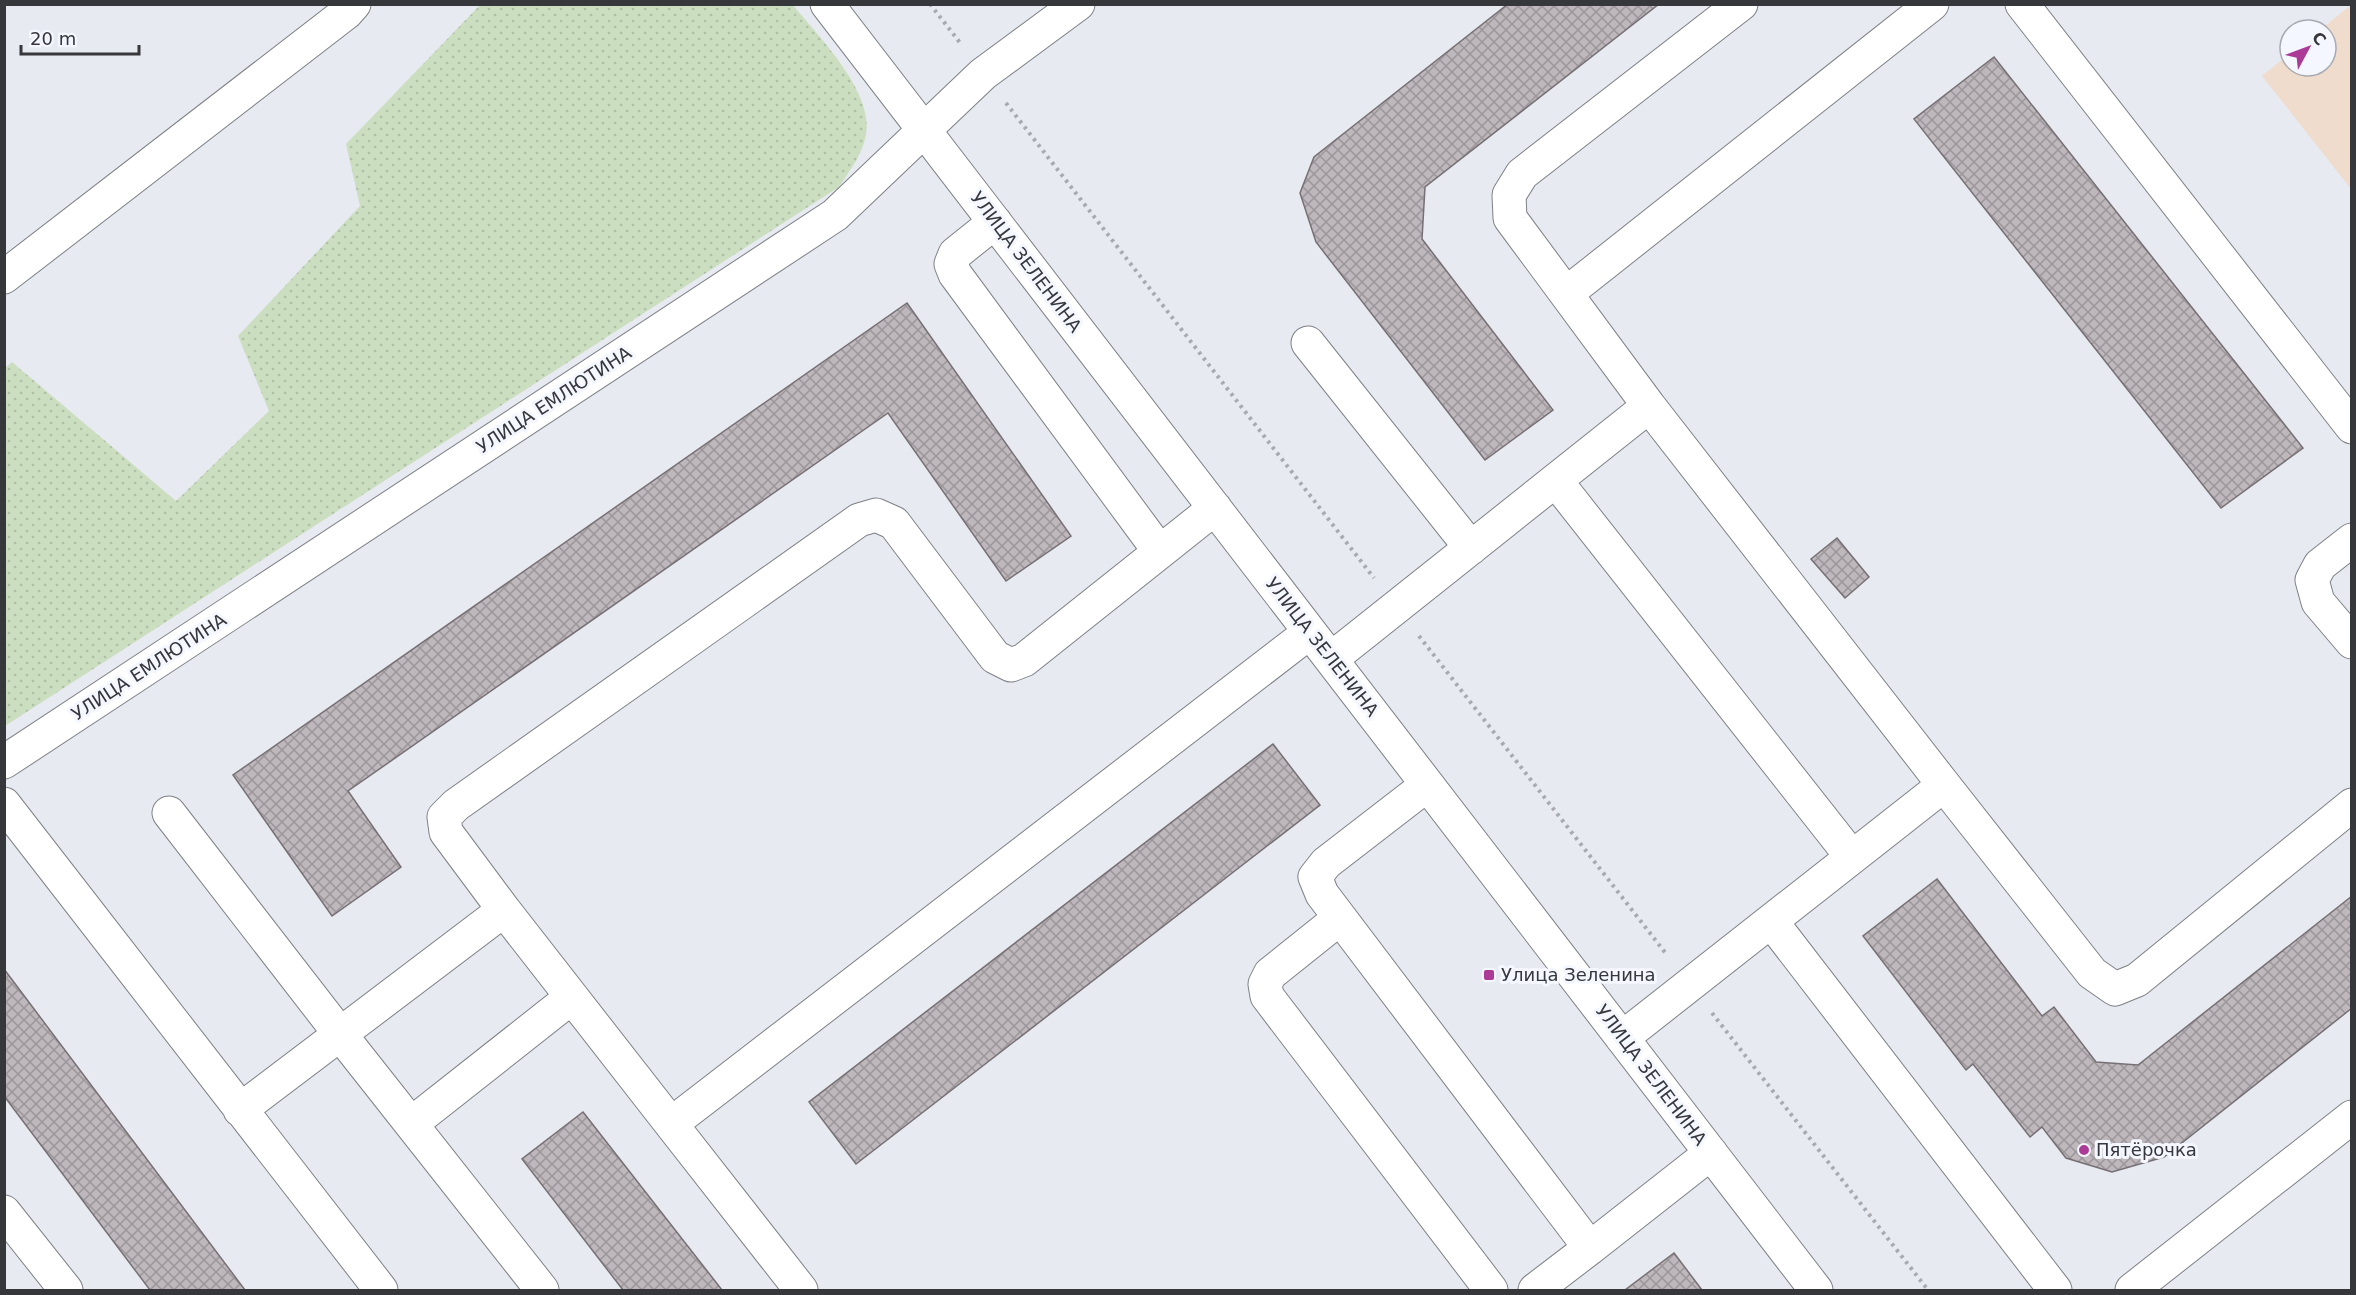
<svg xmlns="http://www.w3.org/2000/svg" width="2356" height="1295" viewBox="0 0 2356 1295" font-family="'DejaVu Sans',sans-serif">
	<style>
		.education { fill: #f0dccd }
		.grass { fill: url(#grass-dots) }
		.building { fill: url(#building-cross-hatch); stroke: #767074; stroke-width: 1.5 }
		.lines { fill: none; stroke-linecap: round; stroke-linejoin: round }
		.minor-casing { stroke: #7d8086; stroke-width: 35 }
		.path { stroke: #a8aab0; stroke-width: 4; stroke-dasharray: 3 4.5; stroke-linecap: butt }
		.minor { stroke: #fff; stroke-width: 33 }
		.poi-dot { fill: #ab3b96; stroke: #f4f7ff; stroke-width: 2 }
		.labels { text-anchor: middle; stroke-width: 6; stroke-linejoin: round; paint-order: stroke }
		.street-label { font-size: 18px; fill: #36373a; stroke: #f4f7ff }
		.poi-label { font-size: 18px; fill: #36373a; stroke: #f4f7ff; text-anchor: start }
	</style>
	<defs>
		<pattern id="grass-dots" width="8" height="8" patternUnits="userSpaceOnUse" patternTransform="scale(1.5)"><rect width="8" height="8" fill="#cbdfc0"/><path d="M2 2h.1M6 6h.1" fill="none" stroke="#afc0a6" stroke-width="1.8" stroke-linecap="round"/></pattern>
		<pattern id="building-cross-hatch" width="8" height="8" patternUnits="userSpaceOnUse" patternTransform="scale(1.5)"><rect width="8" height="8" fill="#beb7bc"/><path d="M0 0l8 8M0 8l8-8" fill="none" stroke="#9b969a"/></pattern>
	</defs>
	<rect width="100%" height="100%" fill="#e7eaf1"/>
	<path class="education" d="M2351 5V189L2262 76 2290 53V66H2326V30H2320Z"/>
	<path class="grass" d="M480 5H793C818 36 874 92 866 134 863 154 850 170 839 187L5 726V368L12 362 176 501 269 411 238 336 360 206 346 144Z"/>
	<path class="building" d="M1508 4H1659L1425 187 1422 239 1553 410 1485 460 1316 242 1300 193 1314 157Z
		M1994 57 2303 448 2221 508 1914 119Z
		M907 303 1071 536 1006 581 888 413 348 791 401 867 332 916 233 775Z
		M1837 538 1869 577 1845 598 1811 559Z
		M1273 744 1320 805 856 1164 809 1102Z
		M1937 879 2042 1016 2054 1007 2096 1062 2138 1065 2352 896V1008L2164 1157 2112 1172 2066 1158 2042 1127 2030 1137 1973 1064 1966 1070 1863 936Z
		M4 969 245 1290H150L4 1096Z
		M583 1112 722 1290H623L522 1159Z
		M1674 1253 1702 1290H1625Z"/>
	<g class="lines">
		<defs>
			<path id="minor" d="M827 4 1816 1290
				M2022 4 2352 427
				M995 222 955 254 951 264 955 274 1160 552
				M4 277 346 13 354 4
				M1567 293 1932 4
				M1308 343 1471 548
				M1649 406 1944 785 2092 973 2115 989 2137 980 2352 805
				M1556 481 1852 857
				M2352 540 2320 565 2312 580 2318 602 2352 642
				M1331 659 1649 406 1510 218 1509 195 1522 174 1741 4
				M4 762 835 215 983 74 1078 4
				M1427 785 1326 863 1315 877 1322 894 1590 1248 1711 1153
				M4 804 381 1290
				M169 813 340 1034 542 1290
				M504 910 671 1124
				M1340 918 1270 974 1265 984 1267 996 1491 1290
				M1771 921 2055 1290
				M1622 1038 1944 785
				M240 1110 504 910 446 832 444 817 456 805 859 520 876 515 894 523 995 657 1011 665 1024 660 1215 508
				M411 1124 572 997
				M4 1212 66 1290
				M801 1290 671 1124 1310 632
				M1535 1290 1590 1248
				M2132 1290 2352 1117"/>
		</defs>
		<use href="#minor" class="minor-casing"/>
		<path class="path" d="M930 4 961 44
			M1006 103 1374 578
			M1419 636 1667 955
			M1712 1013 1928 1290"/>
		<use href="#minor" class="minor"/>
	</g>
	<g class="poi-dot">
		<rect x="1483" y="969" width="12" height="12" rx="3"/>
		<circle cx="2084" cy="1150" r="6"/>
	</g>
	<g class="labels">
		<g class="street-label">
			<text transform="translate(1026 262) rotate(53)" y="6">УЛИЦА ЗЕЛЕНИНА</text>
			<text transform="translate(554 400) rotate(-33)" y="6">УЛИЦА ЕМЛЮТИНА</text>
			<text transform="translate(1322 647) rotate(52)" y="6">УЛИЦА ЗЕЛЕНИНА</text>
			<text transform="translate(149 667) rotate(-33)" y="6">УЛИЦА ЕМЛЮТИНА</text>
			<text transform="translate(1651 1075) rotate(53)" y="6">УЛИЦА ЗЕЛЕНИНА</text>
		</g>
		<g class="poi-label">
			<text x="1501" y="981">Улица Зеленина</text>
			<text x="2096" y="1156">Пятёрочка</text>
		</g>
	</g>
	<rect width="2356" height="1295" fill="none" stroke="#36373a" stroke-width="12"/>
	<g transform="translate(2308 48) rotate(49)"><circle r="28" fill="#f4f7ff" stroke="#a8aab0" stroke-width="1.5"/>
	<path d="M0-4.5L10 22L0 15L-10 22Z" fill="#ab3b96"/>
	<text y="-9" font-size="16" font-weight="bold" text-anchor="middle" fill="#36373a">С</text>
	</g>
	<path d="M21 45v9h118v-9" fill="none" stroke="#36373a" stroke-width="3"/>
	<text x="30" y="45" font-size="18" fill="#36373a" stroke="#f4f7ff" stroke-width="4.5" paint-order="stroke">20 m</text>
</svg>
